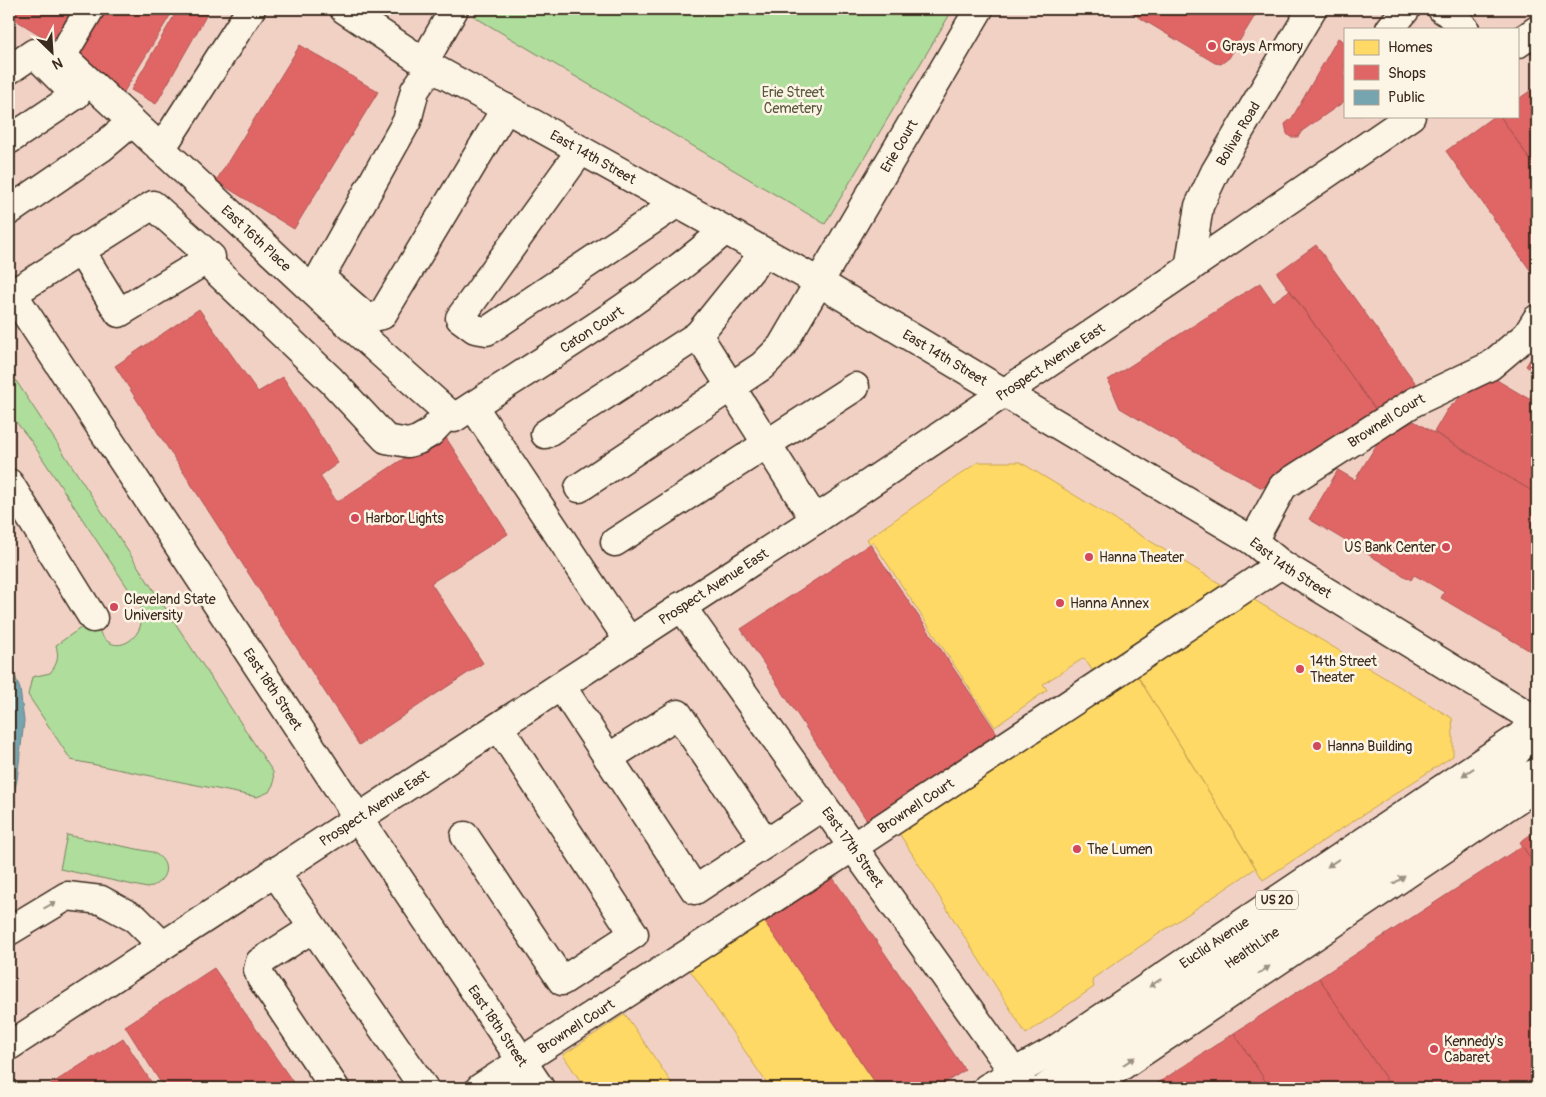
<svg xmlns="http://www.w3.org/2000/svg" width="1546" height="1097" viewBox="0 0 1546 1097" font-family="Pangolin,sans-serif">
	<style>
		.built { fill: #f2d1c5; fill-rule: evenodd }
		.green { fill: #afdd9c; stroke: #75845d }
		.homes { fill: #ffd966; stroke: #c4a450 }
		.shops { fill: #e06666; stroke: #ae5450 }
		.public { fill: #76a5af; stroke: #648084 }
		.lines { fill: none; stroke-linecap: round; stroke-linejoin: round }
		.minor-casing { stroke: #3b2a1e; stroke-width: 31 }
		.major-casing { stroke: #3b2a1e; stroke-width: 31 }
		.minor { stroke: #fcf5e5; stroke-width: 28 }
		.major { stroke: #fcf5e5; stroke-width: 28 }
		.oneway { fill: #9c9082 }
		.poi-dot { fill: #d1495b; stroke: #fcf5e5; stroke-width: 2 }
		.labels { text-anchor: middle; stroke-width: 5; stroke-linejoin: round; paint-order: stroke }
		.shield { fill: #fcf5e5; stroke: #75675a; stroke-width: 1 }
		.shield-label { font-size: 12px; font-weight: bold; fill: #3b2a1e }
		.poi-label { font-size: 14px; fill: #3b2a1e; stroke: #fcf5e5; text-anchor: start }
		.park-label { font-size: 14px; fill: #58573e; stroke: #fcf5e5 }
		.street-label { font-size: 14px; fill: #3b2a1e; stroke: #fcf5e5 }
	</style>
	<rect width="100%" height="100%" fill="#f6e0d2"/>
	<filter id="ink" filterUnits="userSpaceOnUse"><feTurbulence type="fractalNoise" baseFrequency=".02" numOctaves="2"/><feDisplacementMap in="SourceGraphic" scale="10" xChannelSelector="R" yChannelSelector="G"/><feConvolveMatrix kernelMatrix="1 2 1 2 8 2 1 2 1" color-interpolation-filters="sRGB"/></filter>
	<g filter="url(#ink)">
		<path class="built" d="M9 9H1537V1088H9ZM1345 29H1517V116H1345Z"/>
		<path class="green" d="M478 9H953L825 224 473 16Z
			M9 370 273 772 274 783 269 792 257 797 71 760 28 695 32 677 50 673C58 663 59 657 56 645L85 625 95 624C98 629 101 636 106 640 118 651 135 641 140 627 142 621 142 614 141 608L31 441 9 413Z
			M67 835 152 852C174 862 167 883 147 888L60 869Z"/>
		<path class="homes" d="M978 462H1020L1224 586 1094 673 1084 658 1043 684 1047 690 995 727 873 542 870 544 867 539Z
			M1246 595 1452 718 1453 737V756L1263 880 1137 675Z
			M1137 675 1256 868 1092 979 1094 987 1026 1034 897 830Z
			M764 921 879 1088H770L690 970Z
			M625 1014 675 1088H585L563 1055Z"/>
		<path class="shops" d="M9 9H77L55 44 9 16Z
			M105 9H174L122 95 77 54Z
			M178 9H210L156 104 131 90Z
			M1125 9H1259L1229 58 1221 64 1215 63Z
			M1338 38 1345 42V101L1302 131 1298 137H1290L1287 134 1285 124 1292 118Z
			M300 45 378 92 294 229 216 181Z
			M1537 86V170L1500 116H1517V100Z
			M1494 116H1500L1537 170V280L1446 151Z
			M1316 245 1417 385 1378 413 1277 273Z
			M1260 283 1273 302 1290 290 1378 413 1262 488 1167 436 1120 408 1108 380Z
			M199 309 258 392 283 377 338 463 320 476 337 502 443 433 508 534 431 583 483 663 359 745 115 366Z
			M1536 350 1537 351V373L1526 366Z
			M1495 379 1529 399 1537 386V494L1434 432 1447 410 1466 392Z
			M1414 421 1537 494V655L1441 598 1444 592 1429 583 1414 575 1411 580 1309 519 1338 470 1355 480 1380 439Z
			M870 544 999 736 868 822 741 629Z
			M1537 830V868L1520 842Z
			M1522 846 1537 868V1088H1392L1319 978Z
			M831 875 965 1070 937 1088H879L764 921Z
			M214 968 297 1088H164L125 1026Z
			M1319 978 1392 1088H1270L1234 1033Z
			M1234 1033 1270 1088H1150L1164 1079Z
			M123 1038 155 1088H45Z"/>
		<path class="public" d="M9 661 20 689 24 721 17 780 9 813Z"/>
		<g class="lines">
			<defs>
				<g id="minor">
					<path id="s1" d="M90 9 62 56 345 321 454 418C546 358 641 303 724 231"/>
					<path d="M1442 9 1456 18 1465 29"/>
					<path d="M1390 29 1406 9"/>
					<path d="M1517 44 1537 30"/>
					<path d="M424 62 454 9"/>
					<path d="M431 67 415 90 407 121 320 277 367 318 382 315 506 108"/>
					<path d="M9 70 34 53 76 95 9 140"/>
					<path d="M161 149 251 9"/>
					<path d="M581 150 460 318 475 329 487 331 676 204"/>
					<path d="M9 211 101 148 132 122"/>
					<path d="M764 253 698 335 815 520"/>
					<path d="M205 260 331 380 386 439 408 443 418 440 430 433 449 413"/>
					<path id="s2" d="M1189 269 1199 206 1215 172 1312 9"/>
					<path d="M12 294 153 205 211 257 119 313 80 250"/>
					<path d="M473 406 629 641"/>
					<path d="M545 434 698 335"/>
					<path d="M9 483 93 618"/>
					<path id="s3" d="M579 488 762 366 781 347 979 9"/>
					<path id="s4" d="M1253 541 1283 486 1414 402 1490 366 1527 335 1537 319"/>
					<path d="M615 542 855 387"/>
					<path id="s5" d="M681 606 1025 1088"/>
					<path d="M561 686 695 890 823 806"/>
					<path d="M608 758 678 714 766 843"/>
					<path d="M1484 790 1537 773"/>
					<path d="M465 836 562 981 634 934 499 727"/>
					<path d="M274 871 424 1088"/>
					<path d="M313 928 260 962 258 970 261 978 335 1088"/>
					<path d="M9 931 67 896 101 900 136 919 162 945"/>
					<path id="s6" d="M9 1046 815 520 1166 284 1411 116"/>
					<path id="s7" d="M480 1088 853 847 1281 564"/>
					<path id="s8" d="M1045 1088 1484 790 1533 732"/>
				</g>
				<g id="major">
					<path id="s9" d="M344 9 431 67 817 281 1253 541 1281 564 1537 721"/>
					<path id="s10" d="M9 288 358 818 540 1088"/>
					<path id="s11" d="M987 1088 1053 1051 1537 725"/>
					<path d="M1089 1088 1537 786"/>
				</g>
			</defs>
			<use href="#minor" class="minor-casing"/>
			<use href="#major" class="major-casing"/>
			<use href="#minor" class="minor"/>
			<use href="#major" class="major"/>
		</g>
		<defs><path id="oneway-solid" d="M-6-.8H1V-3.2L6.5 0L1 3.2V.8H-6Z" transform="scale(1.25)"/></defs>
		<g class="oneway">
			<use href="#oneway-solid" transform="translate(1468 772) rotate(146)"/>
			<use href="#oneway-solid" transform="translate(1333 863) rotate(146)"/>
			<use href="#oneway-solid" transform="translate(1399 880) rotate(-34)"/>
			<use href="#oneway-solid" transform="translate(50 905) rotate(-29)"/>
			<use href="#oneway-solid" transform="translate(1264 970) rotate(-34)"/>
			<use href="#oneway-solid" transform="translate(1155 983) rotate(146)"/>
			<use href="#oneway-solid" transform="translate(1129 1061) rotate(-34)"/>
		</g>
	</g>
	<g class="poi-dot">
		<circle cx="1212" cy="46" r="5"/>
		<circle cx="355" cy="518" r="5"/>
		<circle cx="1446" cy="547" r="5"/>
		<circle cx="1089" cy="557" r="5"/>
		<circle cx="1060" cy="603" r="5"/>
		<circle cx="114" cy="607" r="5"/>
		<circle cx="1300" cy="669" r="5"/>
		<circle cx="1317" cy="746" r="5"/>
		<circle cx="1077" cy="849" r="5"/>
		<circle cx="1434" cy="1049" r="5"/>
	</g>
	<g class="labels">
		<rect class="shield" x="1256" y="890.5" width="42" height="19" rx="4"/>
		<g class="shield-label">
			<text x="1277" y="904">US 20</text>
		</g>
		<g class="poi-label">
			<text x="1222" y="51">Grays Armory</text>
			<text x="365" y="523">Harbor Lights</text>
			<text x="1436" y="552" text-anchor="end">US Bank Center</text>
			<text x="1099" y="562">Hanna Theater</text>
			<text x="124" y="604">Cleveland State<tspan x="124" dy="16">University</tspan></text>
			<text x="1070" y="608">Hanna Annex</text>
			<text x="1310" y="666">14th Street<tspan x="1310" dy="16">Theater</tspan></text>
			<text x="1327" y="751">Hanna Building</text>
			<text x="1087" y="854">The Lumen</text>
			<text x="1444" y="1046">Kennedy's<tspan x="1444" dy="16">Cabaret</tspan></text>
		</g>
		<g class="park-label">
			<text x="793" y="97">Erie Street<tspan x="793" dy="16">Cemetery</tspan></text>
		</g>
		<g class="street-label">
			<text dy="5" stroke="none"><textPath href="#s2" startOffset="146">Bolivar Road</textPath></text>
			<text dy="5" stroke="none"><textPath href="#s3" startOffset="480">Erie Court</textPath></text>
			<text dy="5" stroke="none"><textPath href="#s9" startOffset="290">East 14th Street</textPath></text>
			<text dy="5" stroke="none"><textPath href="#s1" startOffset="321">East 16th Place</textPath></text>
			<text dy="5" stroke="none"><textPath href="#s1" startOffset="752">Caton Court</textPath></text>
			<text dy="5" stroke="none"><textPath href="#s9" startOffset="695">East 14th Street</textPath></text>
			<text dy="5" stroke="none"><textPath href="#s6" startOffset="1246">Prospect Avenue East</textPath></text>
			<text dy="5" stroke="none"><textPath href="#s4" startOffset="185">Brownell Court</textPath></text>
			<text dy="5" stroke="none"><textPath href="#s9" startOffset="1100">East 14th Street</textPath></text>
			<text dy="5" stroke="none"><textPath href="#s6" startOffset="841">Prospect Avenue East</textPath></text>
			<text dy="5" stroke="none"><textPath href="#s10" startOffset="480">East 18th Street</textPath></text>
			<text dy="5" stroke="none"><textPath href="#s7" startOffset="519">Brownell Court</textPath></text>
			<text dy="5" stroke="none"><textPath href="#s6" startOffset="436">Prospect Avenue East</textPath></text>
			<text dy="5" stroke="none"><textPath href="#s5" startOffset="296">East 17th Street</textPath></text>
			<text dy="5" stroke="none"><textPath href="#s11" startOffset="270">Euclid Avenue</textPath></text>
			<text dy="5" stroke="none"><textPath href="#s8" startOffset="250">HealthLine</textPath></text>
			<text dy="5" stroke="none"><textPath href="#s10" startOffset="885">East 18th Street</textPath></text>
			<text dy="5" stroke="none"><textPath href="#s7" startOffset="114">Brownell Court</textPath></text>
		</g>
	</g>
	<rect width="1546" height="1097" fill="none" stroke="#fcf5e5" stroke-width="30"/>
	<rect x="15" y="15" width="1516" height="1067" fill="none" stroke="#3b2a1e" stroke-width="2" filter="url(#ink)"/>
	<rect x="1344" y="28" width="175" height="90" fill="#fcf5e5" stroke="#afa495"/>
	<rect x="1354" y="40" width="25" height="15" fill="#ffd966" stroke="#afa495"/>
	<text x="1388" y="52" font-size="15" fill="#3b2a1e">Homes</text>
	<rect x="1354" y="65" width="25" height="15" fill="#e06666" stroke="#afa495"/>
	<text x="1388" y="78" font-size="15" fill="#3b2a1e">Shops</text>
	<rect x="1354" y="90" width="25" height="15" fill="#76a5af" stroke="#afa495"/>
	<text x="1388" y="102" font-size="15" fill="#3b2a1e">Public</text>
	<g transform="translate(52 52) rotate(155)" stroke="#fcf5e5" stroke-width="4" paint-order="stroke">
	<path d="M0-4L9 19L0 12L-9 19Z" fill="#3b2a1e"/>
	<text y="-8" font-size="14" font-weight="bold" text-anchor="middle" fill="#3b2a1e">N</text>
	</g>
</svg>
